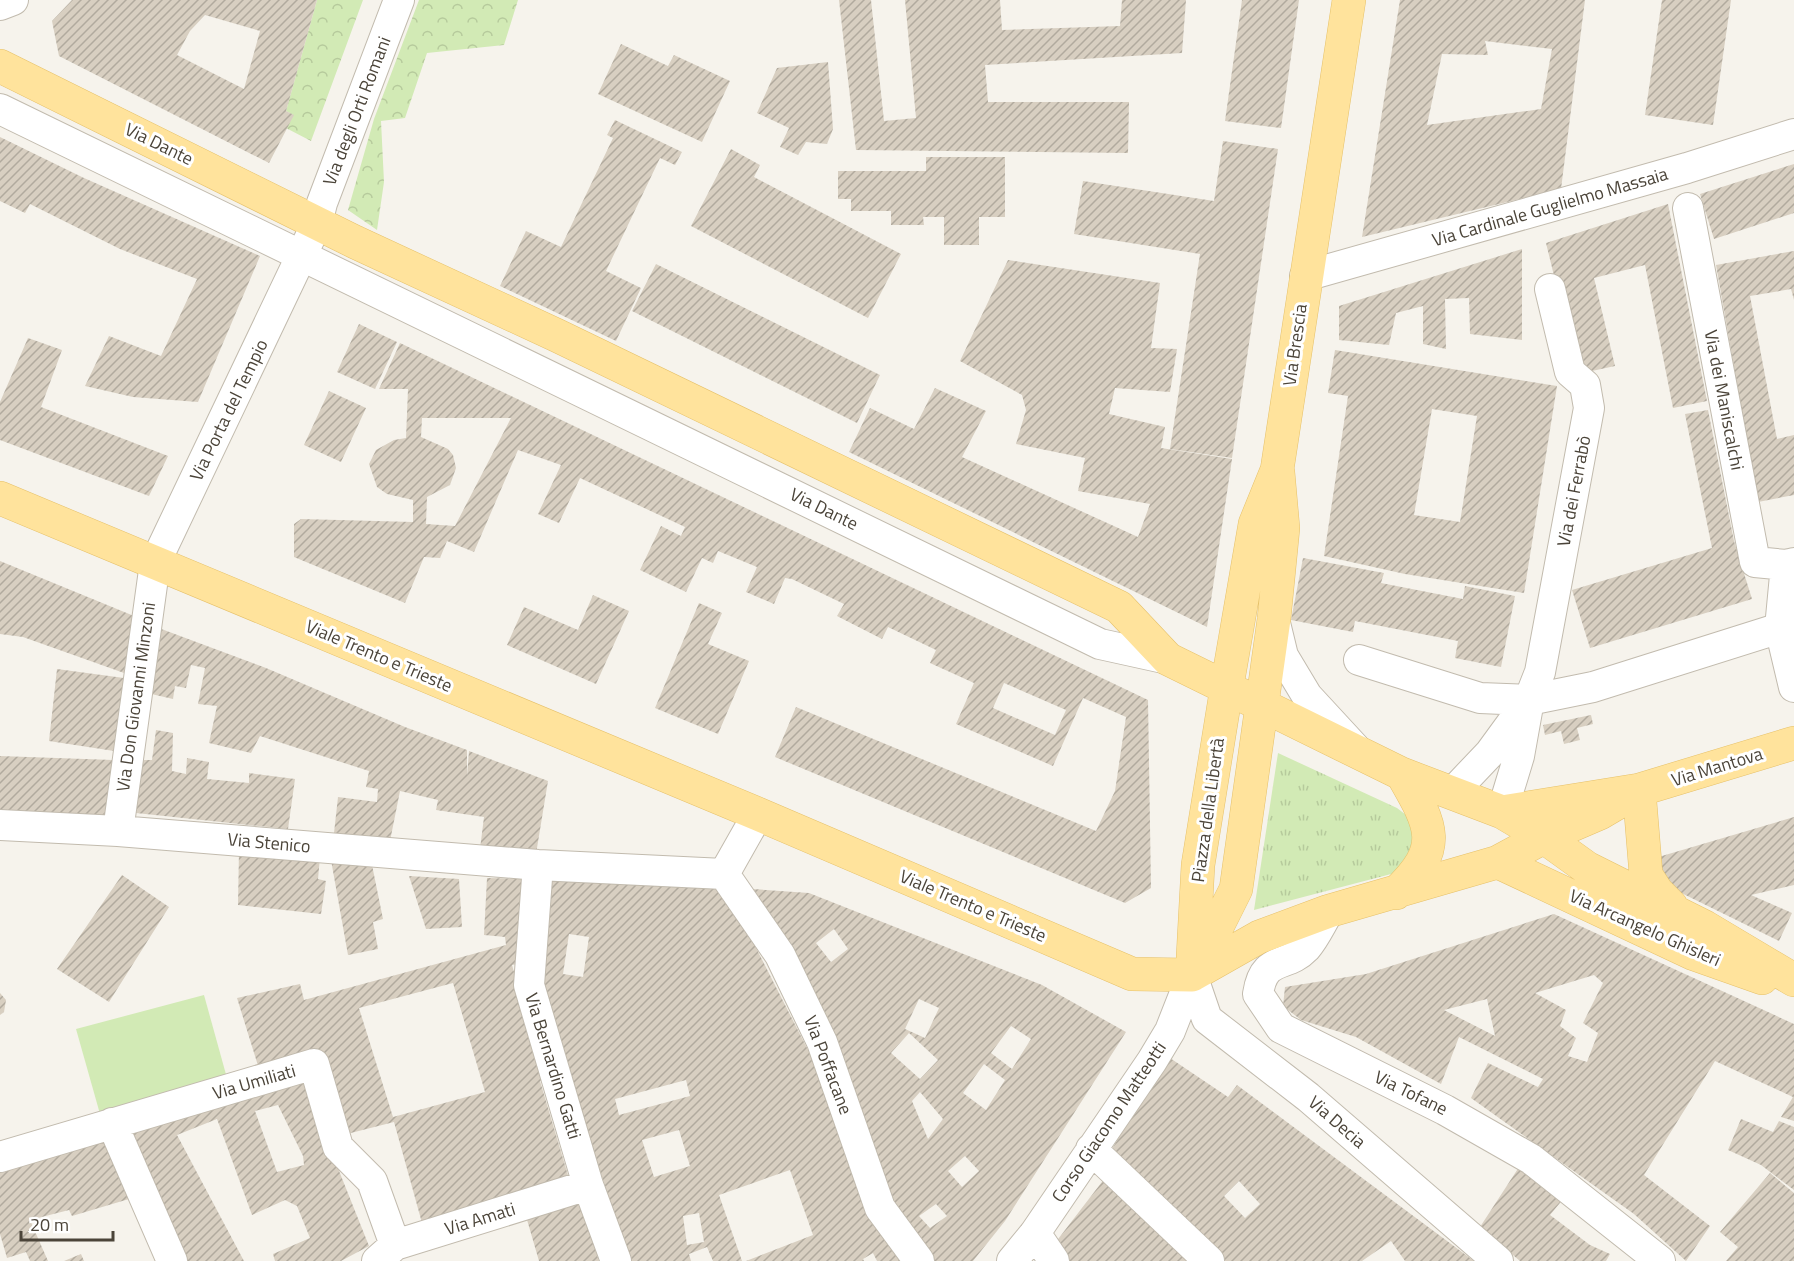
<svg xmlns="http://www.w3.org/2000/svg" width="1794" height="1261" viewBox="0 0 1794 1261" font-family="'Titillium Web',sans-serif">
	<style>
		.grass { fill: url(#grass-tufts) }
		.park { fill: url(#park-crowns) }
		.garden { fill: #d2eab5 }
		.building { fill: url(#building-hatch); fill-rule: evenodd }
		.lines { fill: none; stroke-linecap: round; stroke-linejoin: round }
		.minor-casing { stroke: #c2bbae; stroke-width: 32 }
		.major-casing { stroke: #e6c16a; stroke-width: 34 }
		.minor { stroke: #fff; stroke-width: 30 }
		.major { stroke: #ffe39c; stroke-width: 33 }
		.labels { text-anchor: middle; stroke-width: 6; stroke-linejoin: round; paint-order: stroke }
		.street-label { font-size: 18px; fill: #4b4439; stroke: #fff }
	</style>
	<defs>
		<pattern id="grass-tufts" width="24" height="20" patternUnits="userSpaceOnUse" patternTransform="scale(1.5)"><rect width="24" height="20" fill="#d2eab5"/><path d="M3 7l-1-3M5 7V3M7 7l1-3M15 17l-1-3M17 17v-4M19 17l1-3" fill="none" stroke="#b6ca9c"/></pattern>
		<pattern id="park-crowns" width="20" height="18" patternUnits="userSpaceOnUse" patternTransform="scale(1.5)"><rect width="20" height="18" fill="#d2eab5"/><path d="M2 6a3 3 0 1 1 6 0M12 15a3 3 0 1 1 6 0" fill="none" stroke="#b6ca9c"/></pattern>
		<pattern id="building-hatch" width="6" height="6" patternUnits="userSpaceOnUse" patternTransform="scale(1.5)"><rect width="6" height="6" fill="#d8cfc1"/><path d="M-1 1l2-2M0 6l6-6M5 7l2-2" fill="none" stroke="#b1aa9e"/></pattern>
	</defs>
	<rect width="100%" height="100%" fill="#f6f3ec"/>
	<path class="grass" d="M1278 753 1397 808 1410 818 1416 850 1395 873 1254 910Z"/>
	<path class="park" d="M317 0H363L311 141 286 128 293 115 286 111Z
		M419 0H518L504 45 427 53 405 118 381 121 384 182 377 230 348 210 374 119Z"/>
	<path class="garden" d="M204 995 227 1078 100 1114 76 1029Z"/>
	<path class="building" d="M72 0H317L286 111 294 115 269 163 59 56 52 21ZM205 15 260 31 244 89 177 55 190 31Z
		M839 0H871L884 121 916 118 905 0H1000L1002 30 1120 26 1122 0H1186L1182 53 985 65 988 102H1129L1128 153 856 150Z
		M1242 0H1299L1281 128 1225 121Z
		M1400 0H1585L1561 189 1362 237ZM1485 41 1552 49 1541 109 1427 125 1442 54 1488 55Z
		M1662 0H1731L1713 125 1645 115Z
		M621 44 668 66 674 55 730 81 702 142 598 94Z
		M828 62 833 129 827 144 806 142 798 155 780 147 789 128 757 113 777 68Z
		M615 120 682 152 675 165 660 158 606 271 641 288 616 341 500 286 526 231 561 247 613 138 607 135Z
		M0 137 84 178 260 256 198 402 133 397 85 386 109 336 161 356 197 279 120 249 30 204 25 213 0 201Z
		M1223 141 1278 149 1232 458 1170 449 1200 254 1074 234 1083 181 1214 201Z
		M731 149 760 165 754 177 901 254 868 318 691 226Z
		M926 157H1005V217H979V245H944V217H923L924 225H891V211H851V199H838V171H926Z
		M1794 164V213L1714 239 1700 194Z
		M1668 204 1707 401 1673 408 1645 265 1594 278 1615 366 1578 374 1546 243Z
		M1522 249V340L1470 334 1469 298 1445 299 1446 349 1423 344V306L1396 313 1389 345 1339 340V306Z
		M1794 251V300L1791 289 1750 296 1777 439 1794 435V495L1758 502 1716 265Z
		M1008 260 1160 283 1151 348 1177 349 1170 392 1115 388 1109 414 1165 427 1161 448 1232 459 1207 627 849 452 870 408 914 429 935 388 986 411 962 457 1138 537 1150 504 1078 491 1085 458 1016 444 1026 410 1022 395 960 361Z
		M656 264 880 375 857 423 632 311Z
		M359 324 397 342 375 389 337 372Z
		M28 338 62 350 41 407 168 456 149 496 0 440V402Z
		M400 343 1148 700 1151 888 1125 903 775 757 796 707 1096 831 1115 791 1126 717 1083 698 1053 766 956 724 974 683 930 663 936 650 888 627 882 639 837 616 844 604 792 579 785 578 774 604 746 592 757 567 718 551 713 563 702 558 686 592 640 570 661 526 681 536 685 527 580 478 559 523 538 514 561 465 518 450 474 552 447 541 440 558 424 557 405 603 294 557V524L301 519 413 522V500L387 494 377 487 369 464 376 450 394 440 406 438 408 389H379ZM422 418H511L455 526 426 524 427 497 450 485 456 468 453 455 448 449 421 437ZM1004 683 1066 710 1055 735 993 708Z
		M1335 350 1557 386 1524 593 1405 574 1324 556 1348 396 1328 393ZM1432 409 1477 416 1460 522 1414 515Z
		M329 391 366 408 341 462 304 445Z
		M1708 410 1734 541 1752 599 1590 648 1572 590 1712 548 1685 414Z
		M1303 558 1384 573 1381 583 1463 599 1465 586 1515 596 1501 667 1455 658 1458 641 1355 621 1353 632 1291 620Z
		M0 561 134 616 124 673 23 637 0 634Z
		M593 595 629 611 596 684 507 645 524 607 578 630Z
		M699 603 722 613 708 644 749 661 718 734 655 708Z
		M156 627 266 668 405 727 467 750V776L469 751 548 781 536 854 480 849 484 817 436 810 438 800 400 791 390 841 334 833 338 797 377 802 378 789 366 787 369 771 260 736 251 753 209 743 217 706 198 704 205 668 191 665 186 688 175 686 173 699 147 693Z
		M57 669 124 678 114 751 49 741Z
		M1591 715 1593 724 1577 728 1580 740 1564 744 1561 731 1545 735 1543 725Z
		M156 730 173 733 172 771 186 774 187 758 209 762 207 779 249 783V773L295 779 288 829 136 813 141 760H152Z
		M0 756 113 760 108 817 0 812Z
		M1794 817V885L1751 895 1792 913 1779 941 1663 884 1655 858Z
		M239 850 320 857 318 879 326 881 321 914 238 905Z
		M331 860 372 865 383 919 373 922 378 949 348 955Z
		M545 872 723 883 834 1101 906 1261H877L873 1253 863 1259 864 1261H746L813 1235 790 1170 719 1195 742 1261H713L707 1247 689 1254 691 1261H630L539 988ZM569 934 589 937 583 977 563 974ZM686 1080 690 1096 619 1115 615 1099ZM679 1130 690 1166 654 1177 642 1140ZM699 1213 704 1242 687 1245 683 1216Z
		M122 875 169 907 109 1002 57 969Z
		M409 876 459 879 462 927 426 929Z
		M487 878 524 879V963L512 965 545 1080 540 1081 570 1182 422 1223 394 1122 339 1136 316 1057 259 1069 237 998 300 984 304 1000 506 945 505 937 484 935ZM453 983 485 1092 393 1117 359 1008Z
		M753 889 809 893 1042 985 1126 1032 1005 1221 973 1261H927L889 1199 844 1069ZM834 929 848 949 831 962 816 943ZM919 999 939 1008 925 1038 905 1029ZM1011 1026 1031 1039 1012 1069 991 1053ZM909 1033 938 1060 920 1079 891 1053ZM984 1064 1005 1080 986 1110 963 1093ZM920 1092 943 1119 928 1139 912 1101ZM965 1156 979 1171 962 1187 948 1171ZM936 1204 947 1216 930 1228 919 1216Z
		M1554 914 1794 1024V1121L1781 1117 1793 1097 1715 1061 1644 1175 1710 1226 1686 1261 1634 1214 1471 1098 1488 1063 1538 1087 1543 1079 1459 1037 1441 1084 1356 1037 1301 1020 1283 1006 1285 987 1366 974ZM1594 975 1603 983 1583 1023 1598 1033 1587 1062 1568 1056 1576 1038 1560 1026 1566 1010 1535 993ZM1487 999 1495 1036 1444 1010Z
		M0 993 6 1000 4 1012 0 1015Z
		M1167 1056 1228 1097 1237 1085 1474 1261H1405L1391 1241 1362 1261H1218L1109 1154ZM1239 1181 1260 1204 1245 1218 1224 1196Z
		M302 1078 369 1246 341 1261H275L273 1254 310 1238 297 1206 285 1200 252 1215 217 1119 177 1135 244 1261H179L122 1133ZM278 1105 303 1156 304 1165 277 1172 255 1111Z
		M1741 1119 1773 1132 1779 1121 1794 1127V1190L1761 1165 1728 1150Z
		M104 1136 129 1199 72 1216 69 1210 30 1220 48 1261H30L26 1252 7 1258 0 1234V1167Z
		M1521 1164 1564 1198 1550 1215 1590 1245 1610 1254 1606 1261H1520L1480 1227Z
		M1770 1173 1794 1193V1261H1726L1738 1247 1720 1232Z
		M1108 1174 1198 1261H1064L1052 1247Z
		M577 1191 599 1261H539L523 1206Z
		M81 1254 84 1261H64Z"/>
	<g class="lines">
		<defs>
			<path id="minor" d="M0 5 13 0
				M0 109 1100 644 1168 659
				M1688 208 1755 562 1786 565
				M1305 276 1687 168 1794 134
				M1274 619 1283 656 1307 696 1355 748
				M1780 628 1794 687
				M1359 660 1480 698 1529 700 1593 687 1780 628 1786 565 1794 563
				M1452 793 1490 753 1525 705
				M1502 812 1519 756 1529 700 1540 672 1589 408 1585 385 1570 372 1550 289
				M0 825 118 831 538 865 724 874
				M118 831 155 563 317 223 322 203 399 0
				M538 865 529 985 588 1185 616 1261
				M724 874 780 955 822 1042 880 1208 919 1261
				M724 874 758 814
				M1329 911C1322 922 1315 938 1306 948 1286 969 1264 954 1258 994L1281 1028 1445 1110 1531 1159 1660 1261
				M1192 975 1207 1019 1308 1097 1498 1261
				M112 1123 172 1261
				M1091 1149 1209 1261
				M0 1157 314 1064 338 1147 372 1181 395 1245
				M1035 1233 1054 1261
				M377 1261 395 1245 588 1185
				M1012 1261 1035 1233 1152 1061 1170 1031 1192 975"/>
			<path id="major" d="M0 66 355 242 556 335 1119 607 1168 659 1402 774 1502 812 1544 837 1587 868 1705 927 1794 980
				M0 498 758 814 1132 974 1192 975
				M1639 790 1646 875 1657 892 1671 906
				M1502 812 1639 790 1794 743
				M1498 862 1694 954 1762 978
				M1396 893C1445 847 1432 826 1402 774
				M1199 963 1236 889 1274 619 1283 528 1278 472
				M1192 975 1198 865 1227 686 1255 524 1277 470 1349 0
				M1192 975 1259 937 1329 911 1498 862 1544 837 1600 813 1639 790"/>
		</defs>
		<use href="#minor" class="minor-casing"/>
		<use href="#major" class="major-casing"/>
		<use href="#minor" class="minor"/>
		<use href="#major" class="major"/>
	</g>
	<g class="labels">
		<g class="street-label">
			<text transform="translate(357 111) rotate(-69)" y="6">Via degli Orti Romani</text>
			<text transform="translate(159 144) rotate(26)" y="6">Via Dante</text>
			<text transform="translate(1550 207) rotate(-16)" y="6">Via Cardinale Guglielmo Massaia</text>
			<text transform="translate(1295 345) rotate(-82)" y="6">Via Brescia</text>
			<text transform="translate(1724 400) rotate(79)" y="6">Via dei Maniscalchi</text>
			<text transform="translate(229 410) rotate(-64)" y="6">Via Porta del Tempio</text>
			<text transform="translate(1574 491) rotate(-79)" y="6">Via dei Ferrabò</text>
			<text transform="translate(824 509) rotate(26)" y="6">Via Dante</text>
			<text transform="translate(379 656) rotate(23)" y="6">Viale Trento e Trieste</text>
			<text transform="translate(136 697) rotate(-82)" y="6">Via Don Giovanni Minzoni</text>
			<text transform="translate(1717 767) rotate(-17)" y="6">Via Mantova</text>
			<text transform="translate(1208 810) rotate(-82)" y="6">Piazza della Libertà</text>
			<text transform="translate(269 843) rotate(5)" y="6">Via Stenico</text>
			<text transform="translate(973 906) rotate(23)" y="6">Viale Trento e Trieste</text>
			<text transform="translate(1645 928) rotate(24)" y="6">Via Arcangelo Ghisleri</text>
			<text transform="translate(828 1065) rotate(69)" y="6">Via Poffacane</text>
			<text transform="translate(553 1066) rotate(73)" y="6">Via Bernardino Gatti</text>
			<text transform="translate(254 1082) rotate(-16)" y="6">Via Umiliati</text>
			<text transform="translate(1411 1093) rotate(26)" y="6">Via Tofane</text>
			<text transform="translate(1109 1122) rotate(-56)" y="6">Corso Giacomo Matteotti</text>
			<text transform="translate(1337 1122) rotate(41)" y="6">Via Decia</text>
			<text transform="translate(480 1219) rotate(-17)" y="6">Via Amati</text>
		</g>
	</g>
	<path d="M21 1231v9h92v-9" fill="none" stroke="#4b4439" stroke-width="3"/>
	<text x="30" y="1231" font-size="18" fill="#4b4439" stroke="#ffffff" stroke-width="4.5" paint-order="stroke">20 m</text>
</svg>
